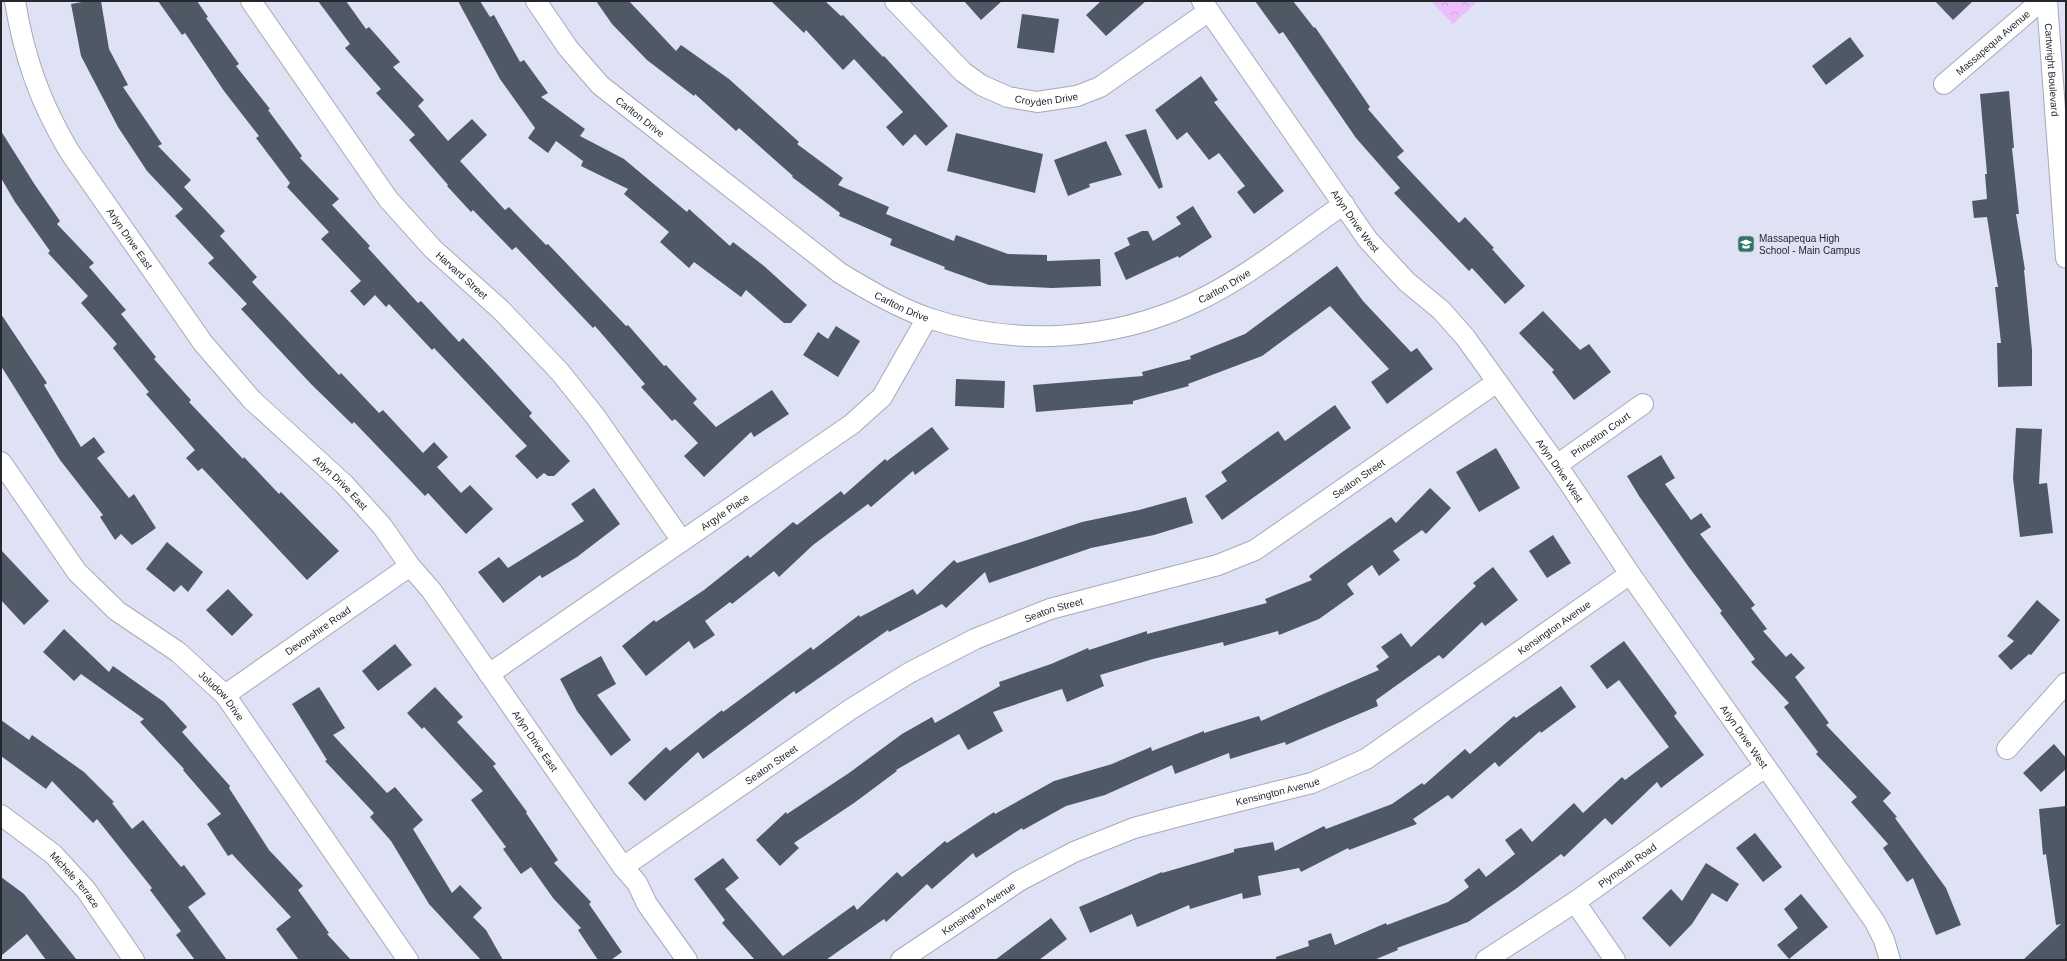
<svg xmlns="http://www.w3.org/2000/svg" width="2067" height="961" viewBox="0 0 2067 961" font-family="Arial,sans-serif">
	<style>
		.park { fill: url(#park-crowns) }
		.building { fill: #4f5966 }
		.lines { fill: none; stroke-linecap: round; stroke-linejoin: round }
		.minor-casing { stroke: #a6a9ba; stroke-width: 22 }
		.minor { stroke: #fff; stroke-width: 20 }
		.labels { text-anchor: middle; stroke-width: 4; stroke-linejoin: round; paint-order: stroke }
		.street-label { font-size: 10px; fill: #25272d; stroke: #dfe2f4 }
		.poi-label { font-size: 10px; fill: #25272d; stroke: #dfe2f4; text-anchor: start }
	</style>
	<defs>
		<pattern id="park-crowns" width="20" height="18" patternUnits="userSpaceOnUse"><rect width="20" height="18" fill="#ecbdfc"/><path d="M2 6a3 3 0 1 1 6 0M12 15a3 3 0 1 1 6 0" fill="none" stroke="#caa2d8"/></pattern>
	</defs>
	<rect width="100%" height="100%" fill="#dfe2f4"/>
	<path class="park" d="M1431 1H1478L1453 24Z"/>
	<path class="building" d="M87 1H101L109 49 128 85 123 87 162 144 158 146 191 180 184 187 225 231 220 236 257 277 252 282 339 375 341 373 379 413 383 410 423 453 434 442 448 457 437 467 461 493 470 485 493 509 466 534 428 493 425 496 354 422 352 424 311 384 241 309 247 304 208 263 214 258 175 216 183 209 147 171 118 127 81 56 71 4Z
		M158 1H197L208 17 206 18 239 64 236 66 270 109 268 110 302 156 300 158 339 199 332 205 370 246 368 248 418 303 421 301 459 342 463 338 493 370 532 413 529 416 570 461 554 476H548L544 473 537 479 515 456 527 446 434 348 432 350 389 304 386 307 375 295 364 306 350 291 361 281 321 239 329 232 287 187 290 183 256 138 259 136 224 91 185 33 182 35Z
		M318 1H346L366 29 369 27 400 62 393 67 424 100 418 106 448 141 472 119 487 135 460 161 505 210 509 207 546 245 548 244 626 326 628 325 664 366 666 365 697 399 693 403 716 427 772 390 789 414 754 437 751 432 704 477 684 456 698 443 675 419 672 421 641 387 645 384 595 326 593 328 516 247 512 250 473 210 471 212 447 186 448 185 409 140 415 135 376 93 381 89 345 48 350 44Z
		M458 1H480L490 17 494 15 520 62 524 60 548 93 541 97 585 129 580 136 624 159 687 212 689 209 730 246 733 242 764 266 807 305 791 323H784L746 290 741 297 694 262 689 268 660 242 669 232 624 194 628 189 581 166 583 161 556 141 548 153 528 138 535 128 500 79Z
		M596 1H629L676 51 681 45 729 79 799 142 797 144 843 178 838 185 889 207 886 214 954 241 956 235 1008 254 1047 255V261L1100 259 1101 286 1052 288 989 285 944 269 945 267 890 245 892 239 839 216 840 213 792 177 793 176 739 128 736 131 695 94 694 96 647 60 612 24Z
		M771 1H825L841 16 843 15 883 57 884 56 948 126 926 146 915 134 903 146 886 127 903 112 854 59 843 70 806 30 804 33Z
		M964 1H1002L981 20Z
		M1101 1H1146L1106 36 1086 15Z
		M1255 1H1293L1314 28 1315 27 1370 107 1368 109 1404 151 1397 157 1459 223 1465 217 1494 248 1492 249 1525 286 1505 304 1472 268 1469 271 1394 193 1400 188 1356 138 1283 32 1279 34Z
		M1935 1H1973L1953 20Z
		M1022 14 1059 19 1054 53 1017 48Z
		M1850 37 1864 56 1826 85 1812 66Z
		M1201 76 1218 100 1214 102 1284 191 1254 214 1237 192 1245 186 1219 153 1209 160 1187 132 1177 140 1155 110Z
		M2009 91 2014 148H2012L2019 214H2016L2025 270H2024L2032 350V386L1998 387 1997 343H2001L1995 287H1998L1987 217 1974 218 1972 201 1987 199 1985 174H1987L1980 94Z
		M1146 129 1163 187 1159 189 1125 135Z
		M1 131 35 185 60 221 57 224 94 263 89 267 126 310 121 314 156 357 154 359 191 400 189 402 243 459 244 457 279 494 281 492 339 551 307 580 202 468 198 471 186 458 195 450 146 394 149 392 113 348 117 344 81 303 88 296 48 253 50 251 15 202 1 178Z
		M956 133 1043 154 1035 193 947 171Z
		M1106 141 1122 175 1089 184 1090 187 1068 196 1054 160Z
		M1193 206 1212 237 1179 258 1178 256 1126 280 1114 253 1130 245 1127 238 1142 231H1148L1153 241 1181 224 1176 217Z
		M1337 266 1363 301 1411 352 1417 348 1433 369 1387 404 1371 382 1389 369 1330 306 1262 356 1188 384 1189 386 1133 401V404L1036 412 1033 385 1143 376 1142 372 1191 359 1190 356 1245 334Z
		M1543 311 1580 350 1589 344 1611 372 1574 400 1552 372 1554 370 1519 333Z
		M1 314 47 383 44 385 81 447 94 437 105 452 97 458 129 498 134 494 156 528 132 545 121 534 115 540 100 517 103 515 60 460 1 366Z
		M836 326 860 341 838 377 803 355 818 332 828 339Z
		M956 379 1005 381 1004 408 955 406Z
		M1335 405 1351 428 1222 520 1205 496 1227 481 1221 472 1278 431 1285 441Z
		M932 427 949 449 915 475 913 471 871 507 868 504 813 545 779 577 774 571 732 604 730 602 705 621 715 635 694 649 689 641 646 676 622 646 654 620 656 622 704 590 748 555 750 558 793 522 797 525 841 491 844 495 885 459 887 461Z
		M2016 428 2042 429 2039 484 2047 483 2053 533 2020 537 2013 478Z
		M1496 448 1520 488 1479 512 1456 472Z
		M1661 455 1675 478 1665 484 1691 520 1701 513 1711 527 1700 534 1755 605 1751 608 1767 629 1763 631 1786 657 1791 653 1805 668 1795 677 1829 723 1826 725 1891 793 1883 801 1897 817 1895 818 1946 888 1961 925 1936 935 1913 878 1907 882 1883 848 1888 844 1851 802 1857 797 1816 754 1818 752 1784 707 1789 703 1751 662 1755 659 1720 613 1722 611 1688 566 1639 496 1627 476Z
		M594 488 620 524 577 557 542 578 540 575 503 603 478 572 499 557 508 568 584 521 571 504Z
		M1430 488 1451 508 1426 534 1422 530 1393 551 1400 560 1379 576 1372 565 1347 584 1354 594 1319 619 1279 635 1278 631 1224 646 1223 642 1153 659 1100 675 1104 686 1067 702 1062 689 993 712 1003 731 968 750 959 734 896 770 897 771 854 803 794 843 799 848 780 866 756 840 786 812 787 814 849 773 902 734 932 717 935 723 1000 686 999 682 1051 664 1088 648 1089 650 1147 631V634L1267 603 1265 599 1312 580 1309 576 1391 517 1396 523Z
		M1186 497 1193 523 1154 535 1091 548 989 583 985 572 946 608 942 604 889 632 888 630 796 694 794 691 703 759 698 752 645 801 628 783 666 747 670 751 722 710 723 712 811 647 813 650 859 615 860 617 913 589 917 595 954 560 957 563 1082 522 1139 510Z
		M1553 535 1571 563 1547 578 1529 551Z
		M167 542 203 572 188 592 181 585 174 592 146 569Z
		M1 550 49 601 24 625 1 600Z
		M1493 567 1518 600 1485 626 1482 622 1443 659 1439 655 1376 700 1378 706 1286 745 1285 742 1230 759 1229 753 1175 774 1172 765 1105 795 1066 806 1023 830 1022 828 976 858 973 853 932 889 927 884 886 922 884 919 826 960H755L722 923 725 920 694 879 723 858 739 878 725 889 783 956 854 905 857 910 897 872 902 877 945 841 947 843 994 812 995 814 1054 781 1112 764 1151 747 1152 751 1204 731V733L1259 716 1261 721 1379 670 1376 666 1389 657 1381 647 1401 633 1411 647 1476 586 1473 583Z
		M228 589 253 615 232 636 206 610Z
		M2037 600 2060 620 2031 655 2029 654 2011 670 1998 656 2014 641 2007 636Z
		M64 629 109 672 113 666 164 702 187 727 182 732 230 786 229 788 269 850 303 886 298 890 329 933 327 934 351 960H299L276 929 291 917 232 854 228 856 207 824 221 814 183 770 184 769 140 722 144 719 81 674 74 681 43 652Z
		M1624 641 1677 713 1674 716 1704 755 1661 788 1657 782 1612 825 1605 818 1564 857 1561 854 1517 888 1468 922 1397 948 1398 950 1374 960H1276V957L1309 946 1308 941 1331 933 1335 945 1386 923 1387 925 1448 902 1469 887 1464 880 1479 868 1486 877 1515 854 1505 840 1521 828 1532 842 1574 803 1583 813 1622 777 1625 780 1669 747 1619 680 1607 689 1590 666Z
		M395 644 412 665 378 691 362 671Z
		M601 656 616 684 597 695 631 740 611 756 577 711 560 679Z
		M1561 686 1576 707 1541 733 1540 731 1499 767 1495 762 1452 799 1448 795 1413 819 1417 824 1349 850 1348 848 1301 872 1299 868 1258 876 1261 895 1243 899 1242 893 1190 909 1189 905 1137 927 1132 914 1090 933 1079 907 1162 872V873L1234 852V849L1273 842 1275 851 1324 826 1326 829 1392 804 1422 783 1424 785 1465 749 1470 754 1514 716 1516 718Z
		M319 687 345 728 333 735 387 793 395 787 423 820 413 829 452 893 460 885 482 908 473 917 486 930 503 960H481L429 904 391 841 370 817 374 813 325 761 327 760 292 704Z
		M435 687 463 717 457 722 496 764 493 766 527 812 526 813 558 860 554 863 591 902 589 904 622 952 611 960H598L578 930 581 928 553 898 531 867 521 874 503 849 506 847 471 800 483 791 424 727 422 729 407 713Z
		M1 720 29 740 32 735 84 772 114 802 112 803 132 829 143 820 181 867 184 865 206 894 188 907 227 960H195L176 935 181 931 150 890 152 888 97 819 93 823 52 781 46 789 1 756Z
		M2054 744 2066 758V769L2041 792 2023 773Z
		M2066 806V960H2023L2061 924 2056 925 2046 854 2043 855 2039 809Z
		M1755 833 1782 867 1763 882 1736 848Z
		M1706 863 1739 884 1727 902 1712 893 1692 924 1670 947 1642 918 1671 889 1682 901Z
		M1 877 24 894 77 960H46L27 934 1 956Z
		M1801 894 1828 927 1789 959 1777 945 1798 928 1784 909Z
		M1051 918 1067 939 1039 960H995Z"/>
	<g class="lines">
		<defs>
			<g id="minor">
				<path id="s1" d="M15 1C24 57 40 102 69 151L203 343 252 400 344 484 382 526 410 566 431 590 623 867 637 883 647 904 687 960"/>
				<path id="s2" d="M251 1 388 199 433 249 501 310 560 372 595 416 682 541"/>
				<path id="s3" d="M536 1 568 48 600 85 840 273C868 290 897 307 928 318 1014 347 1111 341 1193 303 1247 278 1295 238 1344 204"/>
				<path id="s4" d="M895 1 963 72 981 85 1008 97 1037 102 1077 96 1100 87 1209 11"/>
				<path id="s5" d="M1202 1 1368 240 1407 282 1441 310 1465 337 1557 465 1630 574 1875 922 1884 940 1890 960"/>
				<path id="s6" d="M2047 1 2066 258"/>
				<path id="s7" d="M1944 84 2041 1"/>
				<path id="s8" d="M1 462 77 572 117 611 178 652 225 695 408 960"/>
				<path id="s9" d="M1557 465 1643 404"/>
				<path id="s10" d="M489 674 852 424 882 397 927 318"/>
				<path id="s11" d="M225 695 410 566"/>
				<path d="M2007 749 2066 683"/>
				<path id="s12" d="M1 815 53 854 86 890 134 960"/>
				<path id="s13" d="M623 867 851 709 909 673 975 639 1050 609 1218 565 1255 550 1497 382"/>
				<path d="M1575 902 1615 960"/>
				<path id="s14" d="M901 960 1019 881 1074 852 1134 828 1179 816 1312 783 1366 759 1630 574"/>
				<path id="s15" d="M1486 960 1575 902 1765 767"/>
			</g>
		</defs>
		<use href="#minor" class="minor-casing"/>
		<use href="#minor" class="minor"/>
	</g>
	<defs>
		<symbol id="school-square" viewBox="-11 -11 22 22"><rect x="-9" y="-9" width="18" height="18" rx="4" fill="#327566" stroke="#dfe2f4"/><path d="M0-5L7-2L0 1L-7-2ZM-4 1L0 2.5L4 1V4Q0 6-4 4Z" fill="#fff"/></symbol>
	</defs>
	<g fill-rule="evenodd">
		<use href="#school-square" x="1736" y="234" width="20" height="20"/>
	</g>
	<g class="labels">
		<g class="street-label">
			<text dy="4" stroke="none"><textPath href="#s7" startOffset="64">Massapequa Avenue</textPath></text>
			<text dy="4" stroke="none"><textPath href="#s6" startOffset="69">Cartwright Boulevard</textPath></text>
			<text dy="4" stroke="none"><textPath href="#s4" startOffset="189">Croyden Drive</textPath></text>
			<text dy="4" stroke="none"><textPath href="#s3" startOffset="157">Carlton Drive</textPath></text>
			<text dy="4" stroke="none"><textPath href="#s5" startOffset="268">Arlyn Drive West</textPath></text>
			<text dy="4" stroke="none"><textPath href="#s1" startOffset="267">Arlyn Drive East</textPath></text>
			<text dy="4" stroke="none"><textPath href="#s2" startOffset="347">Harvard Street</textPath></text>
			<text dy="4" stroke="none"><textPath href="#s3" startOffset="817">Carlton Drive</textPath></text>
			<text dy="4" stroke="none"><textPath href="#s3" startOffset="481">Carlton Drive</textPath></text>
			<text dy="4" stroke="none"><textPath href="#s9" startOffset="53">Princeton Court</textPath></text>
			<text dy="4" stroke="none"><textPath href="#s5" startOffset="592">Arlyn Drive West</textPath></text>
			<text dy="4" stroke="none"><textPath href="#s13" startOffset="840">Seaton Street</textPath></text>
			<text dy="4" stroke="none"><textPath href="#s1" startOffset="591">Arlyn Drive East</textPath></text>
			<text dy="4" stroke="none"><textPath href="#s10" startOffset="286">Argyle Place</textPath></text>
			<text dy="4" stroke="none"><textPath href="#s13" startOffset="504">Seaton Street</textPath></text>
			<text dy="4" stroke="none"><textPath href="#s14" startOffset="741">Kensington Avenue</textPath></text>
			<text dy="4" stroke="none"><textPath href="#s11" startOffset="113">Devonshire Road</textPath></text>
			<text dy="4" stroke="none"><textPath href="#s8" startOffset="325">Joludow Drive</textPath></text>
			<text dy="4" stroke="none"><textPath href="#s5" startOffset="916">Arlyn Drive West</textPath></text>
			<text dy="4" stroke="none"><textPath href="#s1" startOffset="915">Arlyn Drive East</textPath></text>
			<text dy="4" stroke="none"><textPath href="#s13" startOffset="180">Seaton Street</textPath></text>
			<text dy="4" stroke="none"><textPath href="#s14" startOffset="417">Kensington Avenue</textPath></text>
			<text dy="4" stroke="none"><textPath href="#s15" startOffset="170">Plymouth Road</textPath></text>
			<text dy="4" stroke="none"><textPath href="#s12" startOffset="99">Michele Terrace</textPath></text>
			<text dy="4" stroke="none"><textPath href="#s14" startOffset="93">Kensington Avenue</textPath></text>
		</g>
		<g class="poi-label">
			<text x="1759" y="242">Massapequa High<tspan x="1759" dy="12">School - Main Campus</tspan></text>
		</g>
	</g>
	<rect width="2067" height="961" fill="none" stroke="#25272d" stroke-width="4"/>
</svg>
